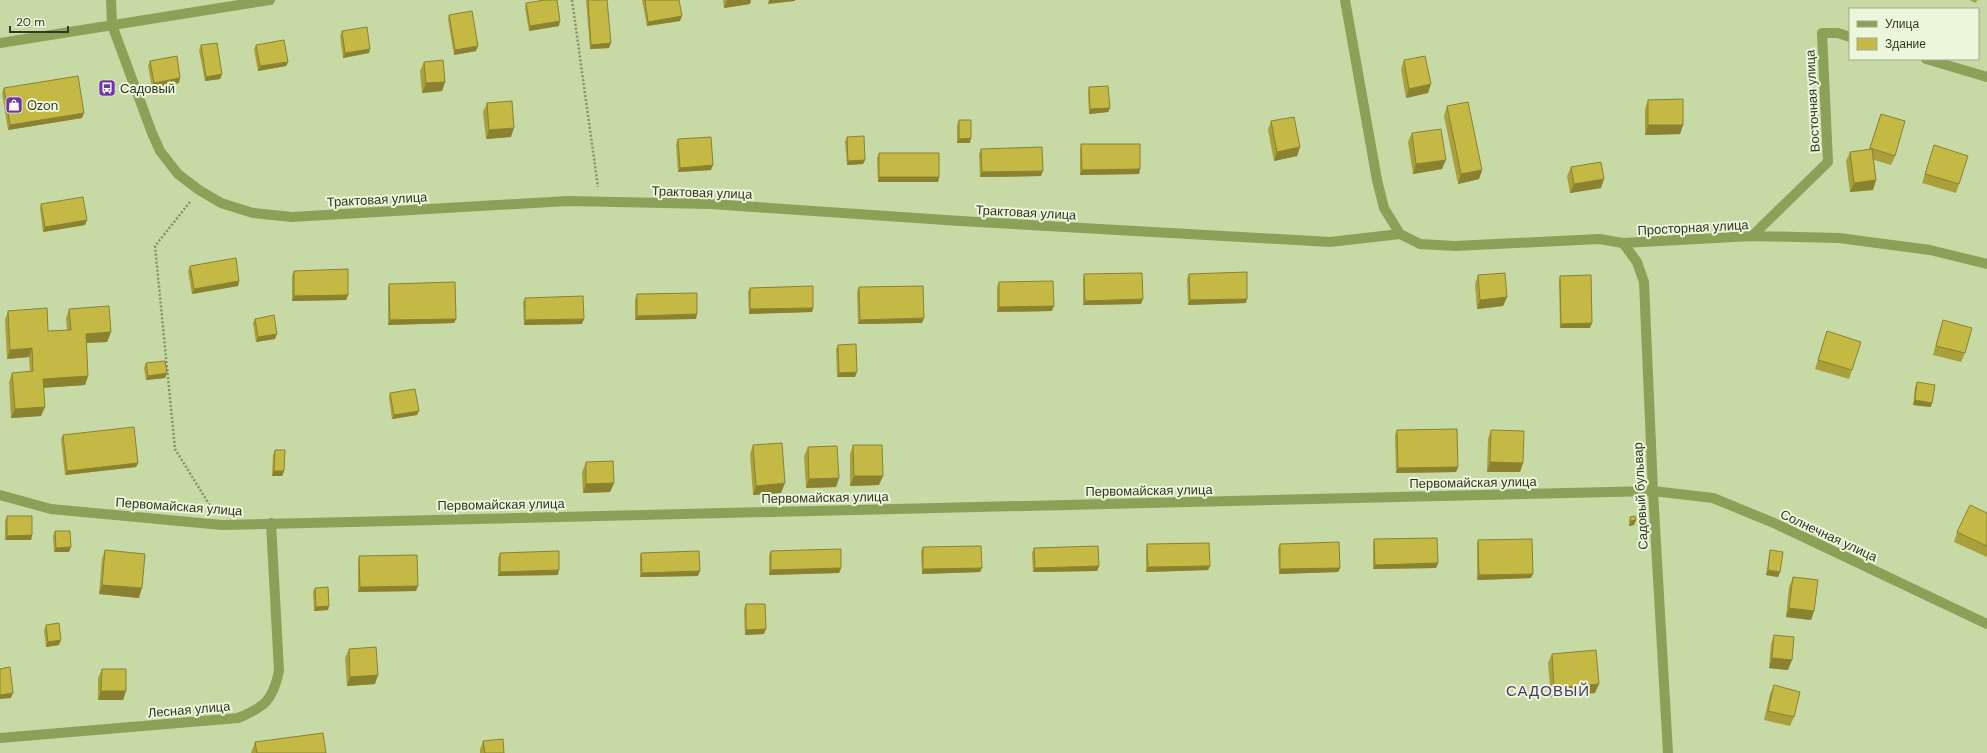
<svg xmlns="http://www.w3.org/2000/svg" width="1987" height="753" viewBox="0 0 1987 753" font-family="'DM Sans',sans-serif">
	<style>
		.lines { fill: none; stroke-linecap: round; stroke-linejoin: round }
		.path { stroke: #85926b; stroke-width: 2.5; stroke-dasharray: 2 2; stroke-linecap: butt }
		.minor { stroke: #8aa157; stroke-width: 10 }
		.wall { fill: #a99f3b }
		.shaded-wall { fill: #8a8230 }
		.building { fill: #c5b945; stroke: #8a8230 }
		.labels { text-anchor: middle; stroke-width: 4; stroke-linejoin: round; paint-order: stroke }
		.poi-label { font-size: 13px; fill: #303722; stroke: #ecf6db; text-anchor: start }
		.street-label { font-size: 13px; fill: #303722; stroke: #ecf6db }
		.quarter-label { font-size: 15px; letter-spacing: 1px; fill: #4f336e; stroke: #ecf6db }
	</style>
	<rect width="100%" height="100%" fill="#c7d9a4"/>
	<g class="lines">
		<path class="path" d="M572 0 598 187
			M190 202 155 246 175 449 212 509"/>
		<path class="minor" d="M111 0 112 25 152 133 160 151 178 174 199 190 221 203 253 213 292 217 568 201 711 204 960 221 1330 242 1400 234
			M1345 0 1377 180 1384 208 1400 234
			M0 43 270 0
			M1926 59 1987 77
			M1400 234 1420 244 1455 246 1599 239 1623 243 1752 236 1839 238 1930 250 1987 264
			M1752 236 1828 162 1822 33H1838L1850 37
			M1623 243 1637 262 1644 282 1653 491 1668 753
			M0 495 51 509 222 525 1653 491 1713 498 1774 523 1987 624
			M0 738 238 718C265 707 273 700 279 671L271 523"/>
	</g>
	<path class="wall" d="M586 0H607L609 48 590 49Z
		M642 0H679L680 21 647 26Z
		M723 0H751L750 4 724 8Z
		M1969 0H1977L1976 3Z
		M526 3 559 26 529 31 525 8Z
		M449 15 476 51 454 55 448 19Z
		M342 31 370 49 369 53 343 58 340 36Z
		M201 45 222 74 220 79 205 81 199 50Z
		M256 45 288 62 286 66 258 71 254 49Z
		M1404 60 1428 93 1406 98 1401 69Z
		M150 61 179 83 152 88 148 66Z
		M424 62 445 82 442 91 422 93 420 71Z
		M1089 87 1110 108 1108 112 1089 114 1088 92Z
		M4 88 84 113 82 118 8 130 2 93Z
		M1648 100 1683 125 1680 134 1645 135V109Z
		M487 103 511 137 486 139 483 112Z
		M1447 106 1482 170 1479 179 1458 184 1444 116Z
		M1881 114 1895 156 1891 165 1874 160 1876 180 1873 190 1850 192 1846 161 1850 152 1869 149Z
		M959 120 970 143H957V125Z
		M1271 121 1300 147 1297 156 1274 161 1268 130Z
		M1412 133 1442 169 1413 174 1408 142Z
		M847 137 865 160 863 164 847 165 845 142Z
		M678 139 711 170 678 172 676 144Z
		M1081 144 1140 169 1139 174 1080 175V149Z
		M1934 145 1959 184 1956 193 1922 183Z
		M981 149 1041 176 980 177 979 154Z
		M879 153 939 177 938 182H878L877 158Z
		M1571 167 1601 188 1570 193 1567 176Z
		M41 204 87 220 85 225 43 232 40 208Z
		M190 266 239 281 238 286 192 294 188 271Z
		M294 271 348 295 346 300 292 301V275Z
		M1084 274 1141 304 1083 305V279Z
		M1189 274 1246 303 1188 305 1187 279Z
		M1478 275 1507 297 1503 306 1477 309 1475 284Z
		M1560 276 1590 328H1560L1559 280Z
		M999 282 1052 311 997 312V287Z
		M389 284 456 319 454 323 388 325V288Z
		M859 287 922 323 858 324 857 292Z
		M750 288 813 308 812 312 749 314 748 292Z
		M637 294 696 319 635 320V299Z
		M525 298 582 324 524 325 523 302Z
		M69 309 111 332 107 342 86 343 88 376 85 385 43 388 41 416 11 418 9 382 12 373 30 372 29 357 7 359 5 320 8 311 48 331 67 330 66 318Z
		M255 319 275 339 256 342 253 323Z
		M1943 320 1965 353 1961 362 1933 355 1940 329Z
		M1827 331 1852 370 1849 379 1815 369Z
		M838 345 855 377H837L836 349Z
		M146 363 167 373 165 378 146 380 144 368Z
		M1917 382 1931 407 1913 405 1915 387Z
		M390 393 417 415 392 419 389 398Z
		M1397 430 1458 467 1456 472 1396 473 1395 435Z
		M1491 430 1523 463 1520 472H1487L1488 439Z
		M63 435 138 463 136 467 65 475 61 439Z
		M753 445 781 493 753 495 750 454Z
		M853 445 879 485 850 486V454Z
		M808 447 839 478 836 487 806 488 804 456Z
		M275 450 284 471 282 476H272L273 455Z
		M586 462 614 483 610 492 583 493 582 472Z
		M1987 513V557L1954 542 1957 532Z
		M7 516 32 535 31 540H5V521Z
		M1630 517 1636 520 1634 525 1629 526V521Z
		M55 531 69 552H54L53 536Z
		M1374 539 1438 563 1436 568 1373 569V544Z
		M1478 540 1531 578 1477 580V544Z
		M1147 544 1210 566 1208 570 1146 572V549Z
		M1280 544 1340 568 1338 572 1279 574 1278 549Z
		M923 547 980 572 922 574 921 551Z
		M1034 548 1099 566 1097 571 1033 572 1032 553Z
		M105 550 139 598 99 594 102 559Z
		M1770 550 1780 572 1778 577 1766 575 1769 555Z
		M771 551 841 568 839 573 769 575V555Z
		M500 553 558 575 498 576V558Z
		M641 553 698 576 640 577V557Z
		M359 556 416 591 358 592V561Z
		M1793 577 1814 611 1811 620 1786 617 1789 587Z
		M315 588 328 610 314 611 313 592Z
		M746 604 764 634 745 635 744 609Z
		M46 625 59 645 46 647 44 630Z
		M1774 635 1788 670 1769 668 1771 644Z
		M349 649 375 684 347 686 345 658Z
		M1552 654 1595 693 1551 697 1548 663Z
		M102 669 126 691 123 700H98V678Z
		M1774 685 1794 717 1790 726 1764 720 1770 694Z
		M483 741 504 753H480V750Z
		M255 742 326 753H251Z"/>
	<path class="shaded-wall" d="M727 0H751L750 4 724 8Z
		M769 0H795V1L768 4Z
		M682 16 680 21 647 26 648 22Z
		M560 21 559 26 529 31 530 26Z
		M611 43 609 48 590 49 591 45Z
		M478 46 476 51 454 55 455 50Z
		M370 49 369 53 343 58 345 53Z
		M288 62 286 66 258 71 260 66Z
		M222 74 220 79 205 81 206 77Z
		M180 78 179 83 152 88 154 83Z
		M445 82 442 91 422 93 426 83Z
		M1431 84 1428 93 1406 98 1409 89Z
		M1110 108 1108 112 1089 114 1090 109Z
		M84 113 82 118 8 130 10 125Z
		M1648 125H1683L1680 134 1645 135Z
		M514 128 511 137 486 139 489 130Z
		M971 138 970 143H957L959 139Z
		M1300 147 1297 156 1274 161 1277 152Z
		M865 160 863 164 847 165 848 161Z
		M1446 160 1442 169 1413 174 1416 164Z
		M713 165 711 170 678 172 680 168Z
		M1140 169 1139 174 1080 175 1082 170Z
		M1482 170 1479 179 1458 184 1461 174Z
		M1043 171 1041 176 980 177 982 172Z
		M879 177H939L938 182H878Z
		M1604 179 1601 188 1570 193 1574 184Z
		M1876 180 1873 190 1850 192 1854 183Z
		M87 220 85 225 43 232 45 227Z
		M239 281 238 286 192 294 194 289Z
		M348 295 346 300 292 301 294 296Z
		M1507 297 1503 306 1477 309 1480 300Z
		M1143 299 1141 304 1083 305 1085 301Z
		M1247 299 1246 303 1188 305 1190 300Z
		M1054 306 1052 311 997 312 999 307Z
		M813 308 812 312 749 314 750 309Z
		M697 314 696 319 635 320 637 316Z
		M924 318 922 323 858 324 860 320Z
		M456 319 454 323 388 325 390 320Z
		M584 319 582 324 524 325 525 320Z
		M1592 323 1590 328H1560L1561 324Z
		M111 332 107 342 82 343 86 334Z
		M277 334 275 339 256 342 258 337Z
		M32 348 29 357 7 359 10 350Z
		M857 372 855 377H837L839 373Z
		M167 373 165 378 146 380 148 376Z
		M88 376 85 385 39 388 43 379Z
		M1915 400 1932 403 1931 407 1913 405Z
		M45 407 41 416 11 418 15 409Z
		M419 411 417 415 392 419 394 415Z
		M1490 462 1523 463 1520 472H1487Z
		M138 463 136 467 65 475 67 471Z
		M1458 467 1456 472 1396 473 1398 468Z
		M274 471H284L282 476H272Z
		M854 476H883L879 485 850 486Z
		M839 478 836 487 806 488 809 479Z
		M614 483 610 492 583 493 586 484Z
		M785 483 781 493 753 495 756 486Z
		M1636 520 1634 525 1629 526 1631 521Z
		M32 535 31 540H5L7 536Z
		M71 547 69 552H54L56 548Z
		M1438 563 1436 568 1373 569 1375 565Z
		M1099 566 1097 571 1033 572 1035 568Z
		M1210 566 1208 570 1146 572 1148 567Z
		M841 568 839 573 769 575 771 570Z
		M982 568 980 572 922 574 923 569Z
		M1340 568 1338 572 1279 574 1280 569Z
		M559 570 558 575 498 576 500 572Z
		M1768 570 1780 572 1778 577 1766 575Z
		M700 571 698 576 640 577 642 573Z
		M1533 574 1531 578 1477 580 1479 575Z
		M102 585 142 588 139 598 99 594Z
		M418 586 416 591 358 592 360 587Z
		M329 606 328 610 314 611 316 607Z
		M1789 608 1814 611 1811 620 1786 617Z
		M766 629 764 634 745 635 746 630Z
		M61 640 59 645 46 647 48 642Z
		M1772 658 1792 660 1788 670 1769 668Z
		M378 675 375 684 347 686 350 677Z
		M1599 684 1595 693 1551 697 1554 688Z
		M101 691H126L123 700H98Z
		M13 693 11 698 0 699V695Z"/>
	<path class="building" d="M545 0H557L560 21 530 26 526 3Z
		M588 0H607L611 43 591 45Z
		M645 0H679L682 16 648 22Z
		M472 11 478 46 455 50 449 15Z
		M367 27 370 49 345 53 342 31Z
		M284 40 288 62 260 66 256 45Z
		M217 43 222 74 206 77 201 45Z
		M177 56 180 78 154 83 150 61Z
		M1425 56 1431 84 1409 89 1404 60Z
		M443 60 445 82 426 83 424 62Z
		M78 76 84 113 10 125 4 88Z
		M1108 86 1110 108 1090 109 1089 87Z
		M1683 99V125H1648V100Z
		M512 101 514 128 489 130 487 103Z
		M1468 102 1482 170 1461 174 1447 106Z
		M1881 114 1905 121 1895 156 1870 148Z
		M1294 117 1300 147 1277 152 1271 121Z
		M959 120H971V138L959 139Z
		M1441 129 1446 160 1416 164 1412 133Z
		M864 136 865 160 848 161 847 137Z
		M711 137 713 165 680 168 678 139Z
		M1081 144H1140V169L1082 170Z
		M1934 145 1968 156 1959 184 1925 174Z
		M1042 147 1043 171 982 172 981 149Z
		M1872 149 1876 180 1854 183 1850 152Z
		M879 153H939V177H879Z
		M1601 162 1604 179 1574 184 1571 167Z
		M83 197 87 220 45 227 41 204Z
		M236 258 239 281 194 289 190 266Z
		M348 269V295L294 296V271Z
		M1247 272V299L1190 300 1189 274Z
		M1142 273 1143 299 1085 301 1084 274Z
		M1505 273 1507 297 1480 300 1478 275Z
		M1591 275 1592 323 1561 324 1560 276Z
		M1053 281 1054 306 999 307V282Z
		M455 282 456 319 390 320 389 284Z
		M813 286V308L750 309V288Z
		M923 286 924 318 860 320 859 287Z
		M697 293V314L637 316V294Z
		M583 296 584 319 525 320V298Z
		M109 306 111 332 86 334 88 376 43 379 45 407 15 409 12 373 33 371 32 348 10 350 8 311 47 308 48 331 71 330 69 309Z
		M274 315 277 334 258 337 255 319Z
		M1943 320 1972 328 1965 353 1936 346Z
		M1827 331 1861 342 1852 370 1818 360Z
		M856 344 857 372 839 373 838 345Z
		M165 361 167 373 148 376 146 363Z
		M1917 382 1935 385 1932 403 1915 400Z
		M415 389 419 411 394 415 390 393Z
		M134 427 138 463 67 471 63 435Z
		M1457 429 1458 467 1398 468 1397 430Z
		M1491 430 1524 431 1523 463 1490 462Z
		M782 443 785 483 756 486 753 445Z
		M853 445H882L883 476H854Z
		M837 446 839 478 809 479 808 447Z
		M275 450H285L284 471H274Z
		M613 461 614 483 586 484V462Z
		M1970 505 1987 513V546L1957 532Z
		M7 516H32V535L7 536Z
		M1635 516 1636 520 1631 521 1630 517Z
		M55 531H70L71 547 56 548Z
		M1437 538 1438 563 1375 565 1374 539Z
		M1532 539 1533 574 1479 575 1478 540Z
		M1339 542 1340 568 1280 569V544Z
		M1209 543 1210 566 1148 567 1147 544Z
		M981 546 982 568 923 569V547Z
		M1098 546 1099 566 1035 568 1034 548Z
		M841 549V568L771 570V551Z
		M105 550 145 554 142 588 102 585Z
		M1770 550 1783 552 1780 572 1768 570Z
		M559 551V570L500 572V553Z
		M699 551 700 571 642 573 641 553Z
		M417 555 418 586 360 587 359 556Z
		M1793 577 1818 580 1814 611 1789 608Z
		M328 587 329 606 316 607 315 588Z
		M746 604H765L766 629 746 630Z
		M59 623 61 640 48 642 46 625Z
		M1774 635 1794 637 1792 660 1772 658Z
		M376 647 378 675 350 677 349 649Z
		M1596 650 1599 684 1554 688 1552 654Z
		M10 667 13 693 0 695V669Z
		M102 669H126V691H101Z
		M1774 685 1800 692 1794 717 1768 711Z
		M323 733 326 753H257L255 742Z
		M503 739 504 753H485L483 741Z"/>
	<defs>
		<symbol id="bus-square" viewBox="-11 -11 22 22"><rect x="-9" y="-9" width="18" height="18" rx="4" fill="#7135ab" stroke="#ecf6db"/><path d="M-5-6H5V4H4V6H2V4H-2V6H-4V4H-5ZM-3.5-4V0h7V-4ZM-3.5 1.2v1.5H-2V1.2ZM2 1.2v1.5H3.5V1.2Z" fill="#fff"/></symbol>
		<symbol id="shop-square" viewBox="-11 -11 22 22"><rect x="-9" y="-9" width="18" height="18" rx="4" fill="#7135ab" stroke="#ecf6db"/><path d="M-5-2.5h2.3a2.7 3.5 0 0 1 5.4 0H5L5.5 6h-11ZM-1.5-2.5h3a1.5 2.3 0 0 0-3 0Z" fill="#fff"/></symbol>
	</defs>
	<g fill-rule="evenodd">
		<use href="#bus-square" x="97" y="78" width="20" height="20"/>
		<use href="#shop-square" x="4" y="95" width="20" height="20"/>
	</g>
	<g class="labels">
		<g class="poi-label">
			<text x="120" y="93">Садовый</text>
			<text x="27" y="110">Ozon</text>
		</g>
		<g class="street-label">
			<text transform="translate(1812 101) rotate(-93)" y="5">Восточная улица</text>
			<text transform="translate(702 192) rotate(2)" y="5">Трактовая улица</text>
			<text transform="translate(377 199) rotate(-3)" y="5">Трактовая улица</text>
			<text transform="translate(1026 212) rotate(3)" y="5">Трактовая улица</text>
			<text transform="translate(1693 227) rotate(-3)" y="5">Просторная улица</text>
			<text transform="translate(1473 482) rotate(-1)" y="5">Первомайская улица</text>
			<text transform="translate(1149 490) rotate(-1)" y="5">Первомайская улица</text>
			<text transform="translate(1640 496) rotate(-93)" y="5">Садовый бульвар</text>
			<text transform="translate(825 497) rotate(-1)" y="5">Первомайская улица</text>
			<text transform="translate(501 504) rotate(-1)" y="5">Первомайская улица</text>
			<text transform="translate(179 506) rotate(4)" y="5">Первомайская улица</text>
			<text transform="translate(1829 535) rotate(25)" y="5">Солнечная улица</text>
			<text transform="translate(189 709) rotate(-5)" y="5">Лесная улица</text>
		</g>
		<g class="quarter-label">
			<text x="1548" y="696">САДОВЫЙ</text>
		</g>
	</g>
	<rect x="1849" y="8" width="130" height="52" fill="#ecf6db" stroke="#a1aa91"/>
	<rect x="1857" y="21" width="20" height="6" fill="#8aa157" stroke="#a1aa91"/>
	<text x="1885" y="28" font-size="12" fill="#303722">Улица</text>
	<rect x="1857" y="38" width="20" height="12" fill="#c5b945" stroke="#a1aa91"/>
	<text x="1885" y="48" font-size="12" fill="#303722">Здание</text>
	<path d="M10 26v6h58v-6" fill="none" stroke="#303722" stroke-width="2"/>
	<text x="16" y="26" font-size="12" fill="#303722" stroke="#ecf6db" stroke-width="3" paint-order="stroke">20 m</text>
</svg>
